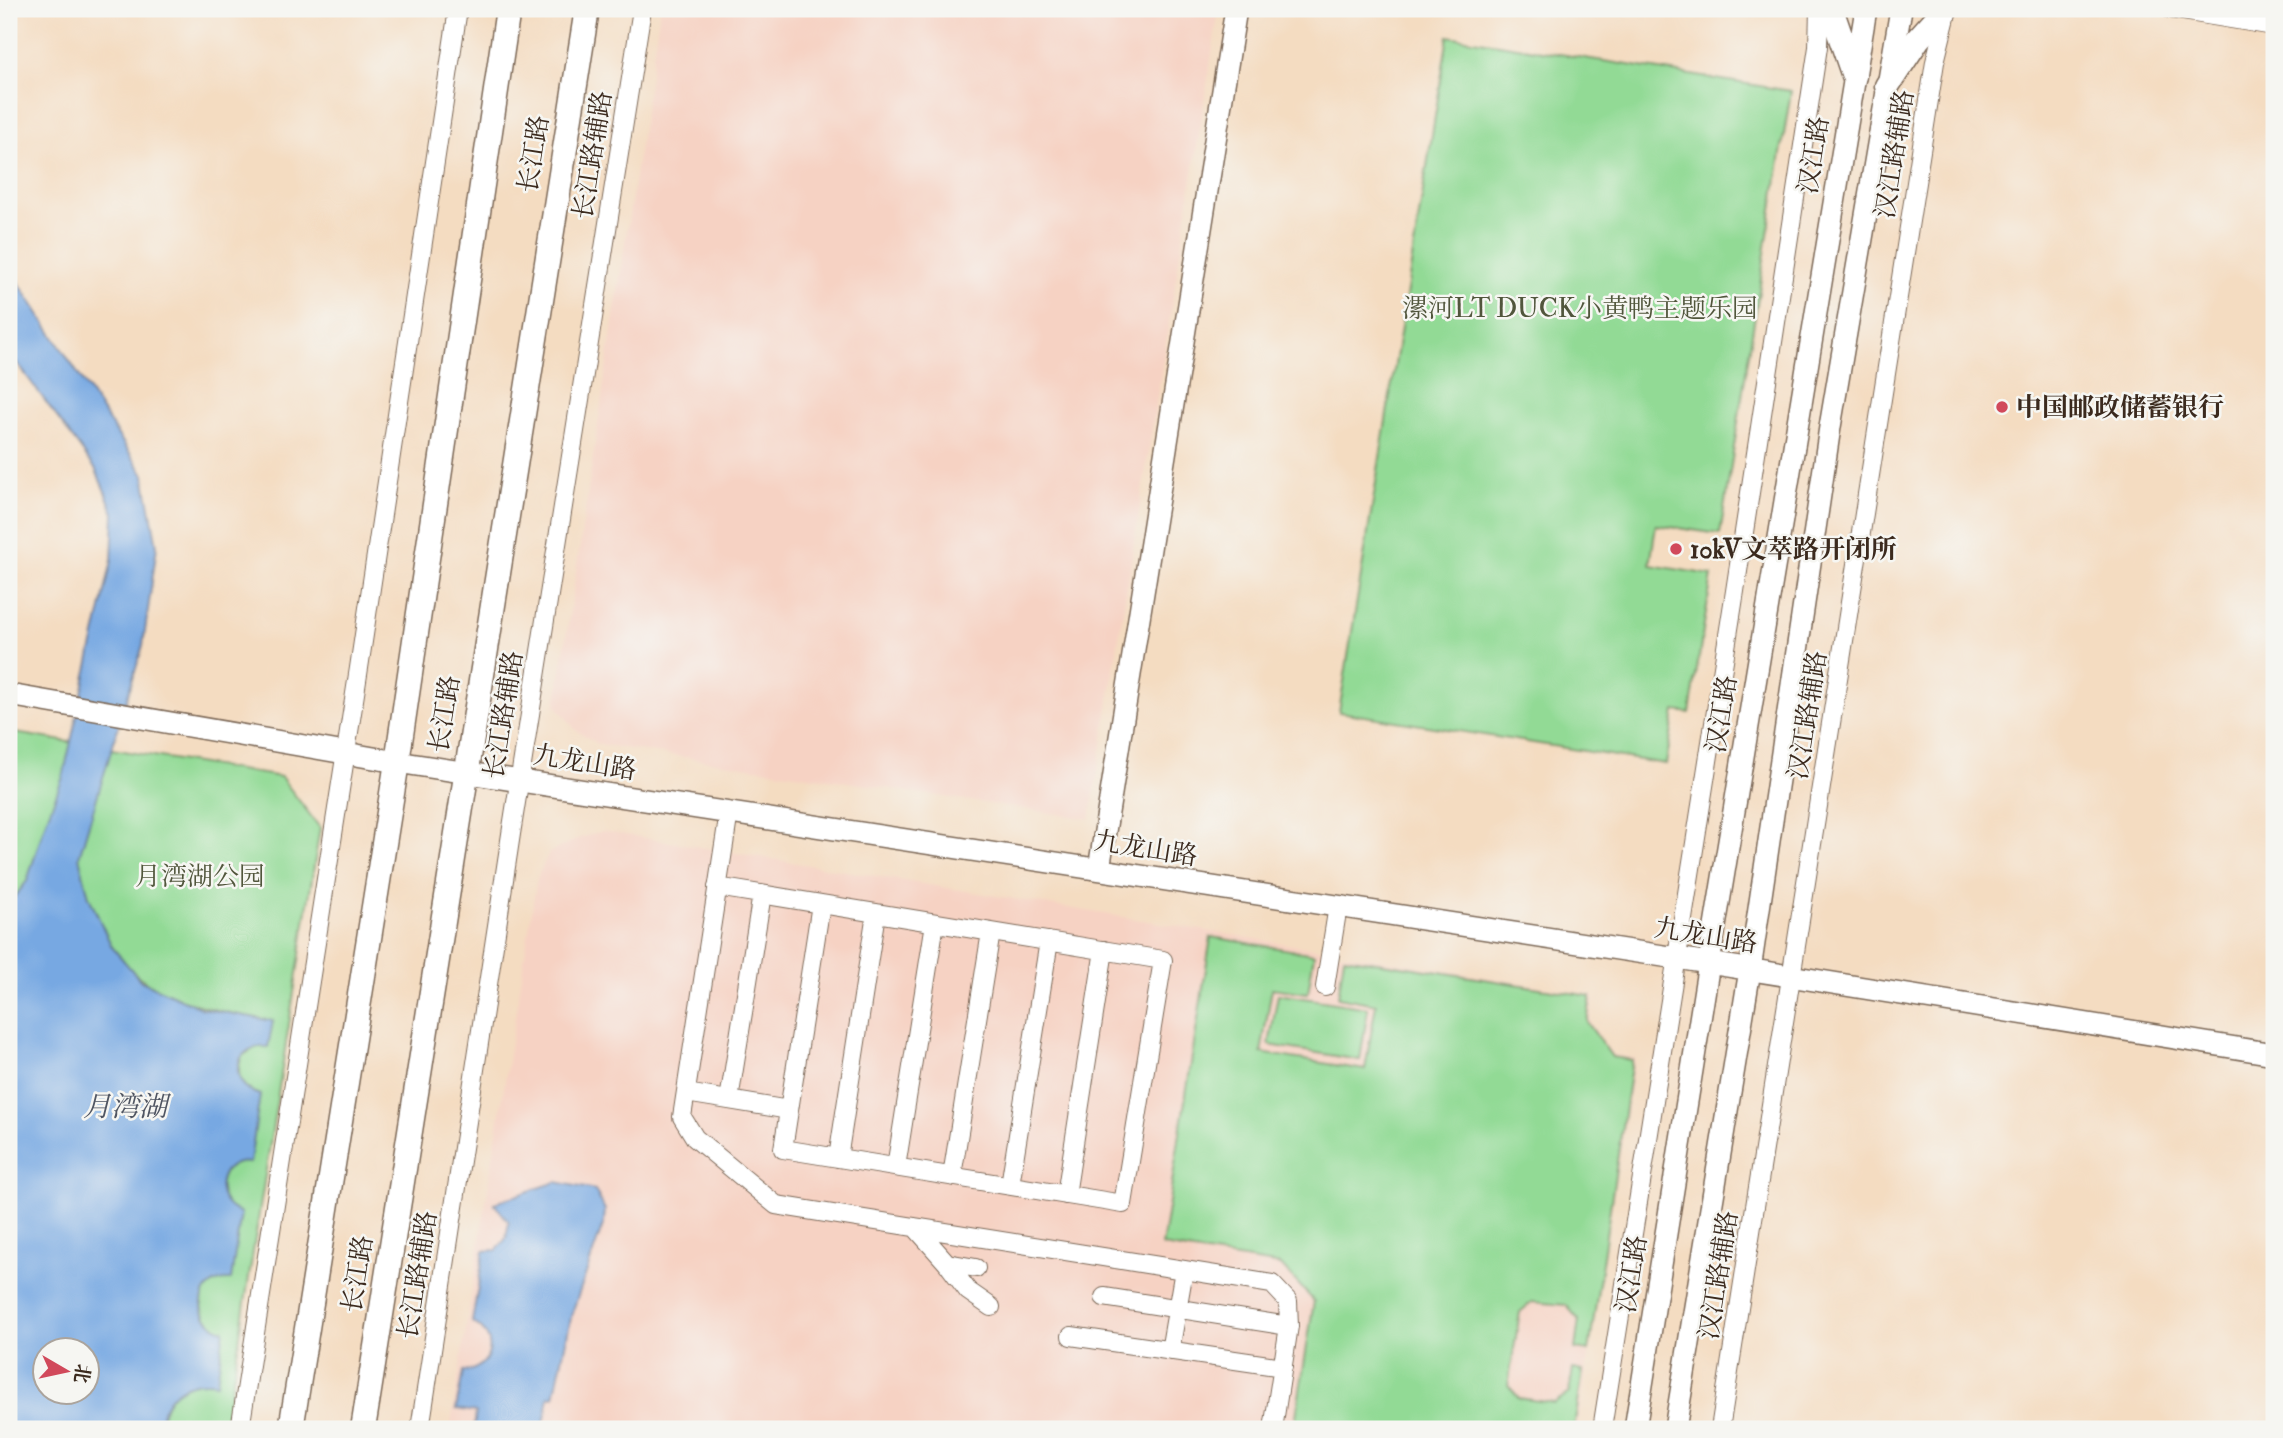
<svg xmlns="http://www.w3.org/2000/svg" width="2283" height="1438" viewBox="0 0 2283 1438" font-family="'IM FELL Double Pica','Noto Serif SC',serif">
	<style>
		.built { fill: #f6d2c3 }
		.green { fill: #92da95; stroke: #66825a; stroke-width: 2 }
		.water { fill: #77a8e2; stroke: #596980; stroke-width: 2; fill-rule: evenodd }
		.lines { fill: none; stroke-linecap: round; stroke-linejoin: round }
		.minor-casing { stroke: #7c6857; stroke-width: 20 }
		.tertiary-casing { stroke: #7c6857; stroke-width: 24 }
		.secondary-casing { stroke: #7c6857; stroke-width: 27 }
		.minor { stroke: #fff; stroke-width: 18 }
		.tertiary { stroke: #fff; stroke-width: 21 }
		.secondary { stroke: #fff; stroke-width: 24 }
		.poi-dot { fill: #d1495b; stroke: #f6f6f2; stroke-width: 2.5 }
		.labels { text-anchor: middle; stroke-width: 5; stroke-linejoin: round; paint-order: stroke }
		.street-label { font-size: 26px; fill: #3b2a1e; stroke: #f6f6f2 }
		.park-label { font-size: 26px; fill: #51563c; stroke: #f6f6f2 }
		.poi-label { font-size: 26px; font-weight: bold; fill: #3b2a1e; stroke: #f6f6f2; text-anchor: start }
		.water-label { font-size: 28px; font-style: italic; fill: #505663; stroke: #f6f6f2 }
	</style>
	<rect width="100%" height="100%" fill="#f6f6f2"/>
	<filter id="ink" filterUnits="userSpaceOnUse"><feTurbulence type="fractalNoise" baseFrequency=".0143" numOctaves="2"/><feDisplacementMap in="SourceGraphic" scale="14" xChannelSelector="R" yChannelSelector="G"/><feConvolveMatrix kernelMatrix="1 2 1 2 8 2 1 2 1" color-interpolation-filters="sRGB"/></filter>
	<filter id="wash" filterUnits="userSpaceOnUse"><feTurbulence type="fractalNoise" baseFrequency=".00686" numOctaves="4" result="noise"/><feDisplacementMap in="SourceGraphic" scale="28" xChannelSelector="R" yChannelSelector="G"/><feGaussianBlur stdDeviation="1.57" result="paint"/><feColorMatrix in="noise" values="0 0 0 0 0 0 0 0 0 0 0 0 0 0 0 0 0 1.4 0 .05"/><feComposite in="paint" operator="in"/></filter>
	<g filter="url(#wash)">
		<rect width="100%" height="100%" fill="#f4dcc1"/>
		<path class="built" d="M660 9H1219L1090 819 598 744 576 730 556 705Z
			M603 831 1594 995 1590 1022 1613 1055 1635 1058 1577 1429H450L537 878 549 853 577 839Z"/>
		<path class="green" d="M1448 36 1791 91 1720 534 1656 525 1650 565 1712 575 1690 713 1675 711 1666 764 1339 712Z
			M9 732 281 777 320 828 225 1429H161C160 1409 173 1386 194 1382 202 1380 210 1382 217 1382L214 1328C194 1309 199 1278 230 1279L233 1211C215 1195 216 1168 242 1162L260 1095C240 1089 235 1074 242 1056L258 1046 273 1021C215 1010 145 1001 112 947 102 932 96 914 89 898L13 899 9 901Z
			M1211 937 1314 954 1308 993 1272 988 1261 1053 1365 1070 1376 1004 1338 997 1344 957 1591 996 1587 1022 1612 1057 1632 1060 1589 1351 1575 1349 1579 1320 1566 1305 1532 1302 1520 1312 1508 1385 1519 1398 1554 1403 1569 1393 1573 1369 1583 1371 1574 1429H1294L1314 1301 1281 1265 1162 1246Z
			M1278 994 1368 1008 1360 1060 1269 1045Z"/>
		<path class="water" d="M9 268 144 475 157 546 143 645 79 857 89 897 112 947 141 981 201 1008 273 1021 268 1047C232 1043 227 1086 260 1095L250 1163C215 1158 210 1203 241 1213L231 1280C195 1278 192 1321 224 1330L217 1383C186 1378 159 1396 161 1429H9V901L13 899 27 881 47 818 63 777 112 560 114 513 96 470 9 352ZM46 1350H88V1392H46Z
			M556 1182 595 1190 605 1210 604 1222 572 1313 554 1397 549 1396 543 1429H474L476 1412 456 1409 463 1372C494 1368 499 1336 472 1322L484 1251 497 1250 506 1238 509 1222 494 1203Z"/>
	</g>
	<g filter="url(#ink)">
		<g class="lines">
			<defs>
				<path id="minor" d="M2170 9 2274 26
					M729 812 682 1117 695 1138 776 1205 1272 1284 1288 1301 1289 1326 1273 1429
					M717 887C866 911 1015 936 1163 960L1123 1204 783 1149 821 904
					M1325 987 1338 906
					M686 1093 789 1110
					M729 1100 762 894
					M838 1158 876 913
					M896 1167 935 923
					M952 1176 991 932
					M1010 1185 1049 941
					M1066 1195 1104 950
					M915 1227 947 1263 976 1268
					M947 1263 968 1291 991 1307
					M1104 1297 1289 1326
					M1071 1336 1283 1367
					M1170 1351 1184 1270
					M240 1429 359 668 458 9
					M420 1429 511 834 642 9
					M1602 1429 1735 591 1818 47 1819 9
					M1720 1429 1935 62 1948 9"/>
				<path id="tertiary" d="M9 695 397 762 1709 963 2274 1054
					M1099 869 1236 9
					M1635 1429 1709 963 1866 9
					M1675 1429 1750 970 1830 427 1901 9"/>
				<path id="secondary" d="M1831 9 1854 76
					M1887 86 1918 39 1945 9
					M291 1429 397 762 508 9
					M363 1429 587 9"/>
			</defs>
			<use href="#minor" class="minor-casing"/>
			<use href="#tertiary" class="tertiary-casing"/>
			<use href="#secondary" class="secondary-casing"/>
			<use href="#minor" class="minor"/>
			<use href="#tertiary" class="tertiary"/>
			<use href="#secondary" class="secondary"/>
		</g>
	</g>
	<g class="poi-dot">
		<circle cx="2002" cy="407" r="7"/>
		<circle cx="1676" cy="549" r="7"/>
	</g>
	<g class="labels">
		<g class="street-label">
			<text transform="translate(533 154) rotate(-81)" y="9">长江路</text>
			<text transform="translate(1894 154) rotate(-81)" y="9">汉江路辅路</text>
			<text transform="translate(592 155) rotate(-81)" y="9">长江路辅路</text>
			<text transform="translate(1813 155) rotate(-81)" y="9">汉江路</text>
			<text transform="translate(444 714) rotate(-81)" y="9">长江路</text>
			<text transform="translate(1721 714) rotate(-81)" y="9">汉江路</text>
			<text transform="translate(503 715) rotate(-81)" y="9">长江路辅路</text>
			<text transform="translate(1807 715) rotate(-81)" y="9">汉江路辅路</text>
			<text transform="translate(585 762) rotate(9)" y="9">九龙山路</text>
			<text transform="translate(1146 848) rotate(9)" y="9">九龙山路</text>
			<text transform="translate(1706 935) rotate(9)" y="9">九龙山路</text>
			<text transform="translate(357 1274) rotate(-81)" y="9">长江路</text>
			<text transform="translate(1631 1274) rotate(-81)" y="9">汉江路</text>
			<text transform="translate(417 1275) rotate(-81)" y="9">长江路辅路</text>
			<text transform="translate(1718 1275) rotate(-81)" y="9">汉江路辅路</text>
		</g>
		<g class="park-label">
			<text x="1580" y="317">漯河LT DUCK小黄鸭主题乐园</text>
			<text x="200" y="885">月湾湖公园</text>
		</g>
		<g class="poi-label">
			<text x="2016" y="416">中国邮政储蓄银行</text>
			<text x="1690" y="558">10kV文萃路开闭所</text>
		</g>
		<g class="water-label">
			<text x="125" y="1116">月湾湖</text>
		</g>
	</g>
	<rect width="2283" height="1438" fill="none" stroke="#f6f6f2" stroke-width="35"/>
	<g transform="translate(66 1371) rotate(99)"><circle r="33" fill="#f6f6f2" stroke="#aba49d" stroke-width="2"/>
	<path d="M0-5L12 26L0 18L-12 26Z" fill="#d1495b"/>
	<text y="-10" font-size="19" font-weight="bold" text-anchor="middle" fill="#3b2a1e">北</text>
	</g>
</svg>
